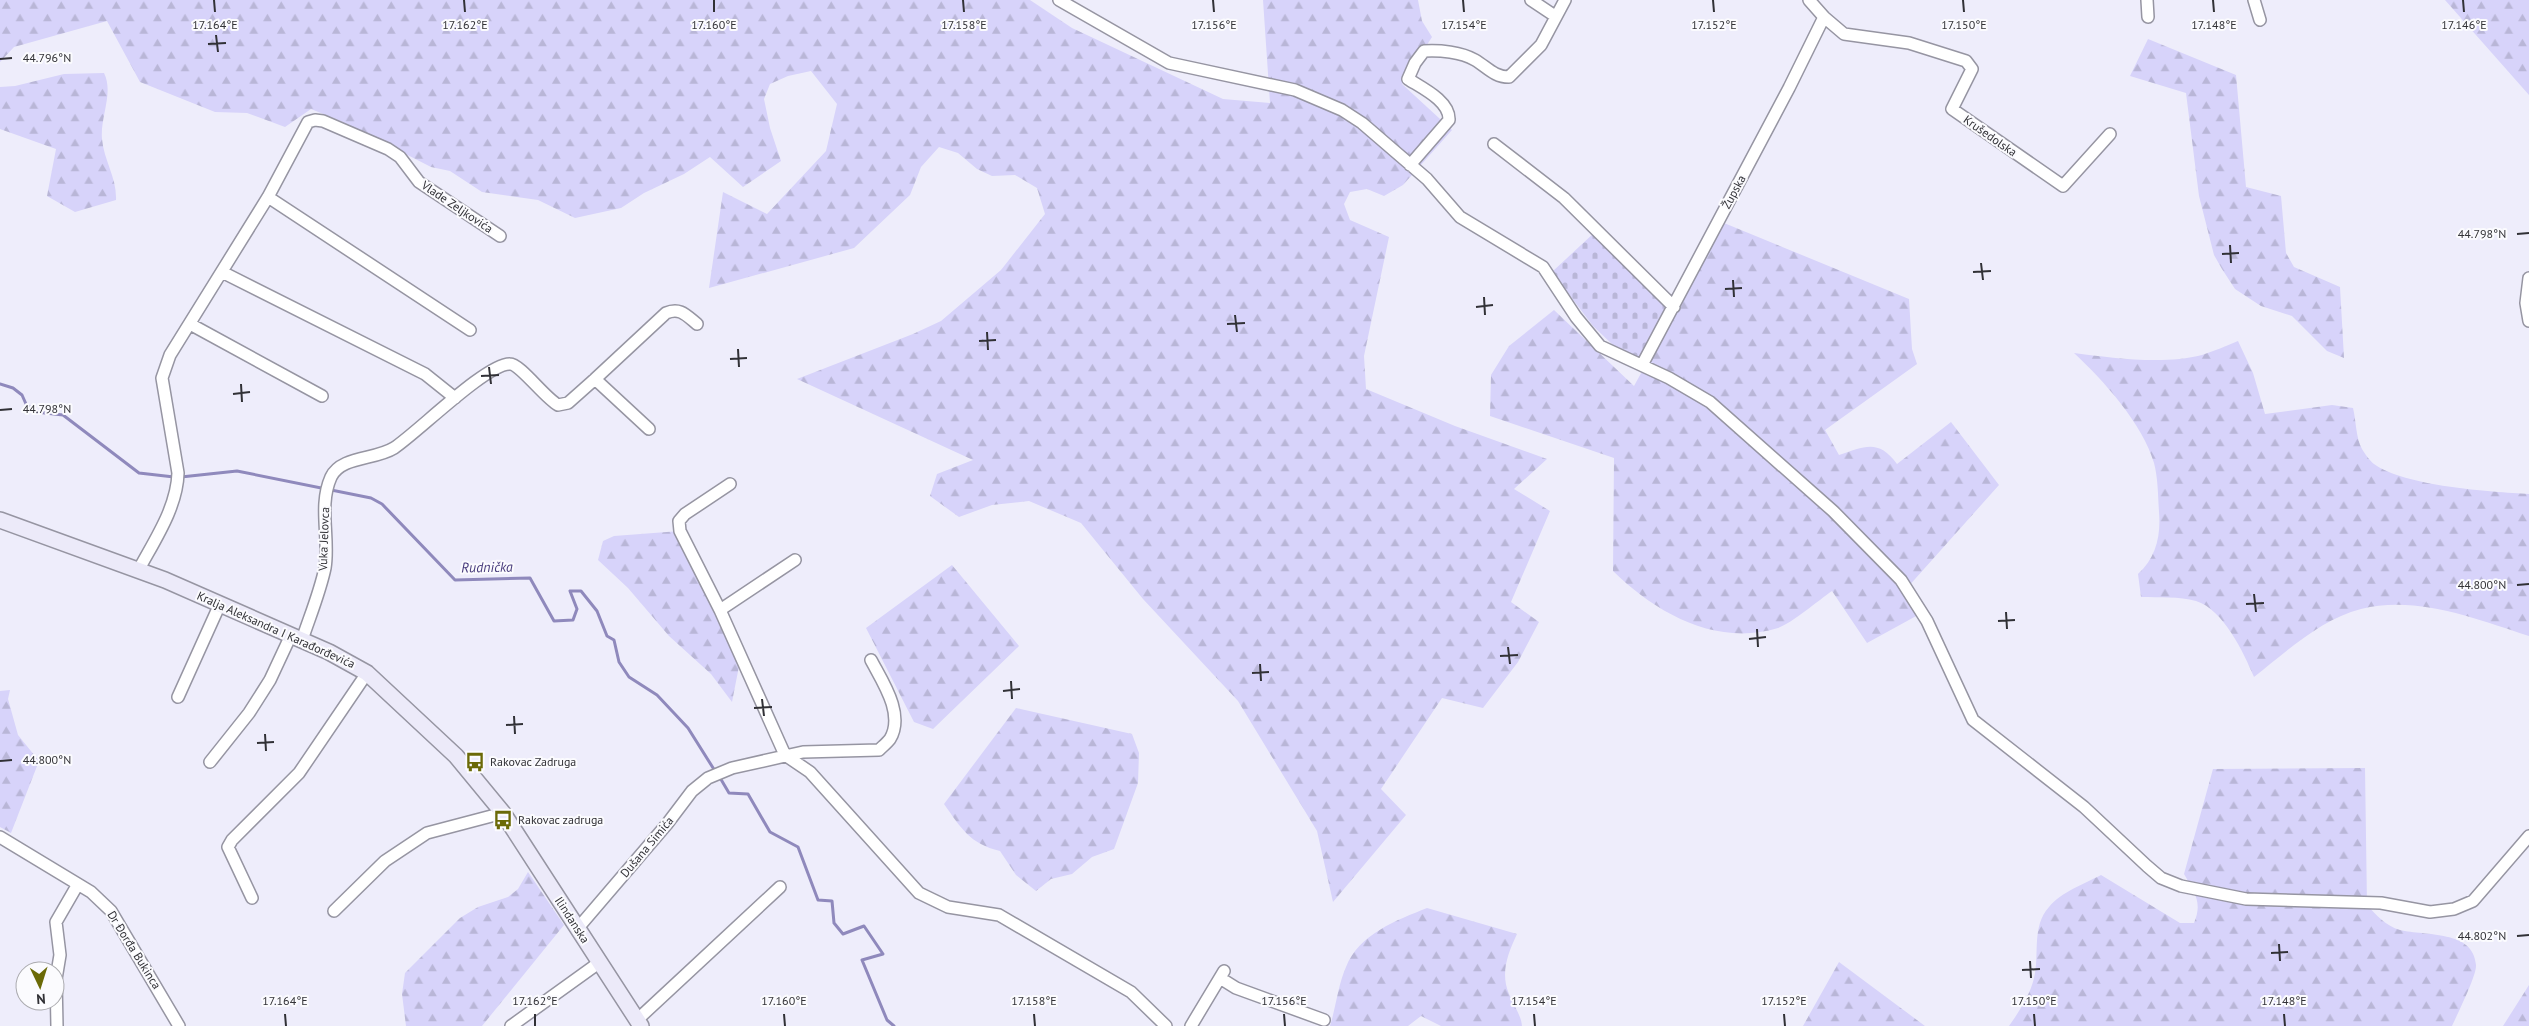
<svg xmlns="http://www.w3.org/2000/svg" width="2529" height="1026" viewBox="0 0 2529 1026" font-family="'PT Sans',sans-serif">
	<style>
		.forest { fill: url(#forest-firs) }
		.cemetery { fill: url(#cemetery-stones) }
		.lines { fill: none; stroke-linecap: round; stroke-linejoin: round }
		.stream { stroke: #8f89bc; stroke-width: 3 }
		.street-casing { stroke: #9695a2; stroke-width: 14 }
		.secondary-casing { stroke: #9695a2; stroke-width: 18 }
		.street { stroke: #fff; stroke-width: 11 }
		.secondary { stroke: #eceaf9; stroke-width: 15 }
		.ticks { fill: none; stroke: #313136; stroke-width: 2 }
		.labels { text-anchor: middle; stroke-width: 4; stroke-linejoin: round; paint-order: stroke }
		.street-label { font-size: 12px; fill: #313136; stroke: #fbfbfe }
		.poi-label { font-size: 12px; fill: #313136; stroke: #fbfbfe; text-anchor: start }
		.water-label { font-size: 14px; font-style: italic; fill: #493d7d; stroke: #fbfbfe }
		.ticks-label { font-size: 12px; text-anchor: middle; fill: #313136; stroke: #fbfbfe; stroke-width: 4; stroke-linejoin: round; paint-order: stroke }
	</style>
	<defs>
		<pattern id="forest-firs" width="22" height="20" patternUnits="userSpaceOnUse" patternTransform="scale(1.25)"><rect width="22" height="20" fill="#d7d3fa"/><path d="M5 1l3.5 6h-7zM16 11l3.5 6h-7z" fill="#b9b6d7"/></pattern>
		<pattern id="cemetery-stones" width="16" height="16" patternUnits="userSpaceOnUse" patternTransform="scale(1.25)"><rect width="16" height="16" fill="#d7d3fa"/><path d="M2 7V4a2 2 0 0 1 4 0v3zM10 15v-3a2 2 0 0 1 4 0v3z" fill="#b9b6d7"/></pattern>
	</defs>
	<rect width="100%" height="100%" fill="#eeedfb"/>
	<path class="forest" d="M0 0H1030L1072 28 1223 99 1270 103 1263 0H1418L1422 21 1432 37 1402 84 1452 130 1403 185 1384 196 1367 189 1350 192 1344 204 1350 220 1389 237 1364 356 1366 389 1455 426 1547 459 1514 489 1550 511 1511 602 1539 622 1518 662 1483 708 1442 698 1381 789 1406 815 1333 902 1317 831 1238 701 1143 599 1081 523 1029 501 992 505 959 517 930 496 937 474 973 460 797 379 913 334 941 321 1001 270 1045 214 1037 188 1015 175 992 176 977 169 958 153 939 147 921 167 910 195 854 248 709 288 723 192 767 214 826 151 837 104 811 71 788 76 770 84 764 99 770 128 781 161 743 187 710 157 684 174 644 193 621 208 575 218 538 200 482 192 450 171 431 167 343 122 311 109 285 127 247 113 215 112 140 82 107 21 14 47 0 62Z
		M2445 0H2529V95Z
		M2148 39 2236 75 2246 187 2281 196 2286 253 2294 267 2340 287 2344 358 2327 351 2292 316 2261 306 2235 289 2222 269 2214 255 2199 196 2186 93 2130 76Z
		M104 73C114 93 100 117 102 139 104 161 117 178 116 200L75 212 47 196 56 149 0 129V87L15 86 64 74Z
		M1724 223 1909 299 1912 349 1917 364 1825 430 1839 455C1865 446 1879 439 1897 464L1951 422 1999 485 1907 588 1918 615 1867 643 1832 591C1819 600 1792 623 1778 628 1716 647 1656 613 1613 571L1614 458 1490 416 1491 375 1509 346 1554 310 1634 386Z
		M2238 341 2253 373 2265 414 2332 405 2353 408C2356 420 2356 439 2362 449 2365 454 2370 461 2374 464 2404 486 2491 492 2529 494V636C2476 619 2417 595 2361 609 2321 619 2286 652 2254 677 2244 653 2223 609 2196 601 2179 596 2159 598 2141 597L2138 574C2156 558 2161 536 2159 512 2158 496 2158 478 2154 463 2143 424 2103 380 2074 353 2112 358 2164 365 2202 355 2214 351 2226 346 2238 341Z
		M680 531 741 656 732 702 711 674 669 636 628 588 598 560 603 541 614 536Z
		M952 565 1019 646 933 729 914 722 866 628Z
		M10 690 8 699 18 735 39 761 11 833 0 827V691Z
		M1016 708 1132 734 1139 753 1138 783 1114 849 1092 857 1072 874 1051 879 1036 891 1016 875 1000 851C970 844 961 828 944 804Z
		M2365 768 2367 905C2376 915 2386 926 2400 930 2425 936 2474 930 2476 965 2477 975 2457 1015 2452 1026H2009C2019 1012 2030 995 2034 978 2040 955 2031 927 2049 907 2061 892 2084 884 2101 875L2180 923H2194C2203 902 2194 892 2184 874L2213 769Z
		M528 872 564 925 482 1026H406L402 994 405 973 460 918 478 907 508 897 518 889Z
		M1427 908 1517 934C1508 953 1500 973 1509 994 1513 1005 1521 1014 1522 1026H1441L1421 1016 1408 1026H1330C1336 1007 1338 985 1346 967 1359 934 1397 920 1427 908Z
		M1839 962 1925 1026H1803Z
		M2529 985V1026H2503Z"/>
	<path class="cemetery" d="M1595 232 1670 306 1640 358 1615 347 1593 326 1552 272Z"/>
	<g class="lines">
		<path class="stream" d="M0 384 13 388 22 395 26 404 36 412 63 415 139 473 174 477
			M181 477 237 471 371 498 382 504 455 580 530 578 554 621 573 620 577 609 570 591H581L597 611 607 636 614 640 619 662 629 677 657 695 688 728 715 771
			M719 776 729 793 748 794 770 832 798 847 818 900 832 901 834 923 843 934 864 926 883 954 862 960 887 1020 894 1026"/>
		<defs>
			<path id="street" d="M1059 0 1169 63 1295 90 1342 110 1362 123 1427 179 1460 217 1543 267 1576 317 1600 346 1669 378 1710 402 1833 511 1901 580 1927 621 1973 720 2084 807 2147 866 2161 878 2181 886 2246 899 2381 903 2430 912 2454 909 2473 901 2529 836
				M1531 0 1555 16
				M1809 0 1824 17 1844 34 1909 43 1966 61 1972 69 1952 109 2063 186 2110 134
				M2147 0 2148 17
				M2254 0 2260 20
				M1494 144 1564 198 1674 307
				M1410 165 1449 120C1450 101 1422 88 1408 79L1415 63 1424 51C1440 50 1461 52 1475 60 1487 67 1494 77 1509 77L1541 45 1565 0
				M268 197 470 330
				M222 272 425 374 455 398
				M2529 278 2526 303 2529 321
				M190 324 322 396
				M1642 365 1789 88 1824 17
				M595 379 666 313C680 307 686 315 697 324
				M730 484 685 514 679 521 680 531 720 610 785 755 810 772 919 893 948 907 999 915 1131 992 1166 1026
				M138 571C154 541 177 508 178 473L162 378 170 355 268 197 308 122 315 120 323 121 388 149 400 157 419 182 500 236
				M720 610 795 560
				M302 640C310 616 320 592 325 568 330 538 318 506 331 477 341 456 375 460 394 448 417 433 487 363 510 364 520 364 545 398 558 405L568 403 595 379 649 429
				M178 697 220 604
				M210 762 249 713 270 680 291 635
				M0 837 91 892 111 911 179 1026
				M252 898 228 847 232 840 299 773 367 673
				M334 911 385 861 427 833 503 813
				M578 928 667 824 692 791 708 778 732 768 803 752 879 750C882 747 887 743 890 739 905 714 882 681 871 660
				M1220 978 1236 988 1324 1020
				M637 1020 780 887
				M57 1026 56 979 60 955 56 922 78 884
				M511 1026 600 962
				M1191 1026 1224 971"/>
			<path id="secondary" d="M0 520 165 580 329 652 367 673 456 756 503 813 641 1026"/>
		</defs>
		<use href="#street" class="street-casing"/>
		<use href="#secondary" class="secondary-casing"/>
		<use href="#street" class="street"/>
		<use href="#secondary" class="secondary"/>
	</g>
	<path class="ticks" d="M214 0 215 12M464 0 465 12M714 0V12M963 0 964 12M1213 0 1214 12M1463 0 1464 12M1713 0 1714 12M1963 0 1964 12M2213 0 2214 12M2463 0 2464 12M216 35 218 52M208 44 226 43M0 59 12 58M2517 234 2529 233M2230 245 2231 263M2222 254 2239 253M1981 263 1983 280M1973 272 1991 271M1733 280 1734 297M1725 289 1742 288M1484 297 1485 315M1476 307 1493 305M1235 315 1237 332M1227 324 1245 323M987 332 988 350M979 341 996 340M738 349 739 367M730 359 747 358M489 367 491 384M481 376 499 375M241 384 242 402M233 394 250 392M0 410 12 409M2517 585 2529 584M2254 594 2256 612M2246 604 2264 603M2006 612 2007 629M1998 621 2015 620M1757 629 1758 647M1749 639 1766 637M1508 647 1510 664M1500 656 1518 655M1260 664 1261 681M1252 673 1269 672M1011 681 1012 699M1003 691 1020 689M762 699 764 716M754 708 772 707M514 716 515 734M506 725 523 724M265 734 266 751M257 743 274 742M0 761 12 760M2517 936 2529 935M2279 944 2280 961M2271 953 2288 952M2030 961 2031 978M2022 970 2040 969M285 1014 286 1026M535 1014V1026M784 1014 785 1026M1034 1014 1035 1026M1284 1014 1285 1026M1534 1014 1535 1026M1784 1014 1785 1026M2034 1014 2035 1026M2284 1014 2285 1026"/>
	<defs>
		<symbol id="bus-bare" viewBox="-9 -9 18 18"><path d="M-5-6H5V4H4V6H2V4H-2V6H-4V4H-5ZM-3.5-4V0h7V-4ZM-3.5 1.2v1.5H-2V1.2ZM2 1.2v1.5H3.5V1.2Z" fill="#6b6a07" stroke="#fbfbfe" stroke-width="2.5" paint-order="stroke"/></symbol>
	</defs>
	<g fill-rule="evenodd">
		<use href="#bus-bare" x="461" y="748" width="28" height="28"/>
		<use href="#bus-bare" x="489" y="806" width="28" height="28"/>
	</g>
	<g class="labels">
		<g class="street-label">
			<text transform="translate(1990 136) rotate(35)" y="4">Krušedolska</text>
			<text transform="translate(1734 192) rotate(-62)" y="4">Župska</text>
			<text transform="translate(457 207) rotate(34)" y="4">Vlade Zeljkovića</text>
			<text transform="translate(324 539) rotate(-88)" y="4">Vuka Jelovca</text>
			<text transform="translate(276 630) rotate(24)" y="4">Kralja Aleksandra I Karađorđevića</text>
			<text transform="translate(647 847) rotate(-50)" y="4">Dušana Simića</text>
			<text transform="translate(572 920) rotate(57)" y="4">Ilindanska</text>
			<text transform="translate(134 950) rotate(58)" y="4">Dr Đorđa Bukinca</text>
		</g>
		<g class="poi-label">
			<text x="490" y="766">Rakovac Zadruga</text>
			<text x="518" y="824">Rakovac zadruga</text>
		</g>
		<g class="water-label">
			<text transform="translate(487 567) rotate(-1)" y="5">Rudnička</text>
		</g>
	</g>
	<g class="ticks-label">
		<text x="215" y="29">17.164°E</text>
		<text x="465" y="29">17.162°E</text>
		<text x="714" y="29">17.160°E</text>
		<text x="964" y="29">17.158°E</text>
		<text x="1214" y="29">17.156°E</text>
		<text x="1464" y="29">17.154°E</text>
		<text x="1714" y="29">17.152°E</text>
		<text x="1964" y="29">17.150°E</text>
		<text x="2214" y="29">17.148°E</text>
		<text x="2464" y="29">17.146°E</text>
		<text x="47" y="62">44.796°N</text>
		<text x="2482" y="238">44.798°N</text>
		<text x="47" y="413">44.798°N</text>
		<text x="2482" y="589">44.800°N</text>
		<text x="47" y="764">44.800°N</text>
		<text x="2482" y="940">44.802°N</text>
		<text x="285" y="1005">17.164°E</text>
		<text x="535" y="1005">17.162°E</text>
		<text x="784" y="1005">17.160°E</text>
		<text x="1034" y="1005">17.158°E</text>
		<text x="1284" y="1005">17.156°E</text>
		<text x="1534" y="1005">17.154°E</text>
		<text x="1784" y="1005">17.152°E</text>
		<text x="2034" y="1005">17.150°E</text>
		<text x="2284" y="1005">17.148°E</text>
	</g>
	<g transform="translate(40 986) rotate(176)"><circle r="24" fill="#fbfbfe" stroke="#aaaaae"/>
	<path d="M0-4L9 19L0 12L-9 19Z" fill="#6b6a07"/>
	<text y="-8" font-size="14" font-weight="bold" text-anchor="middle" fill="#313136">N</text>
	</g>
</svg>
